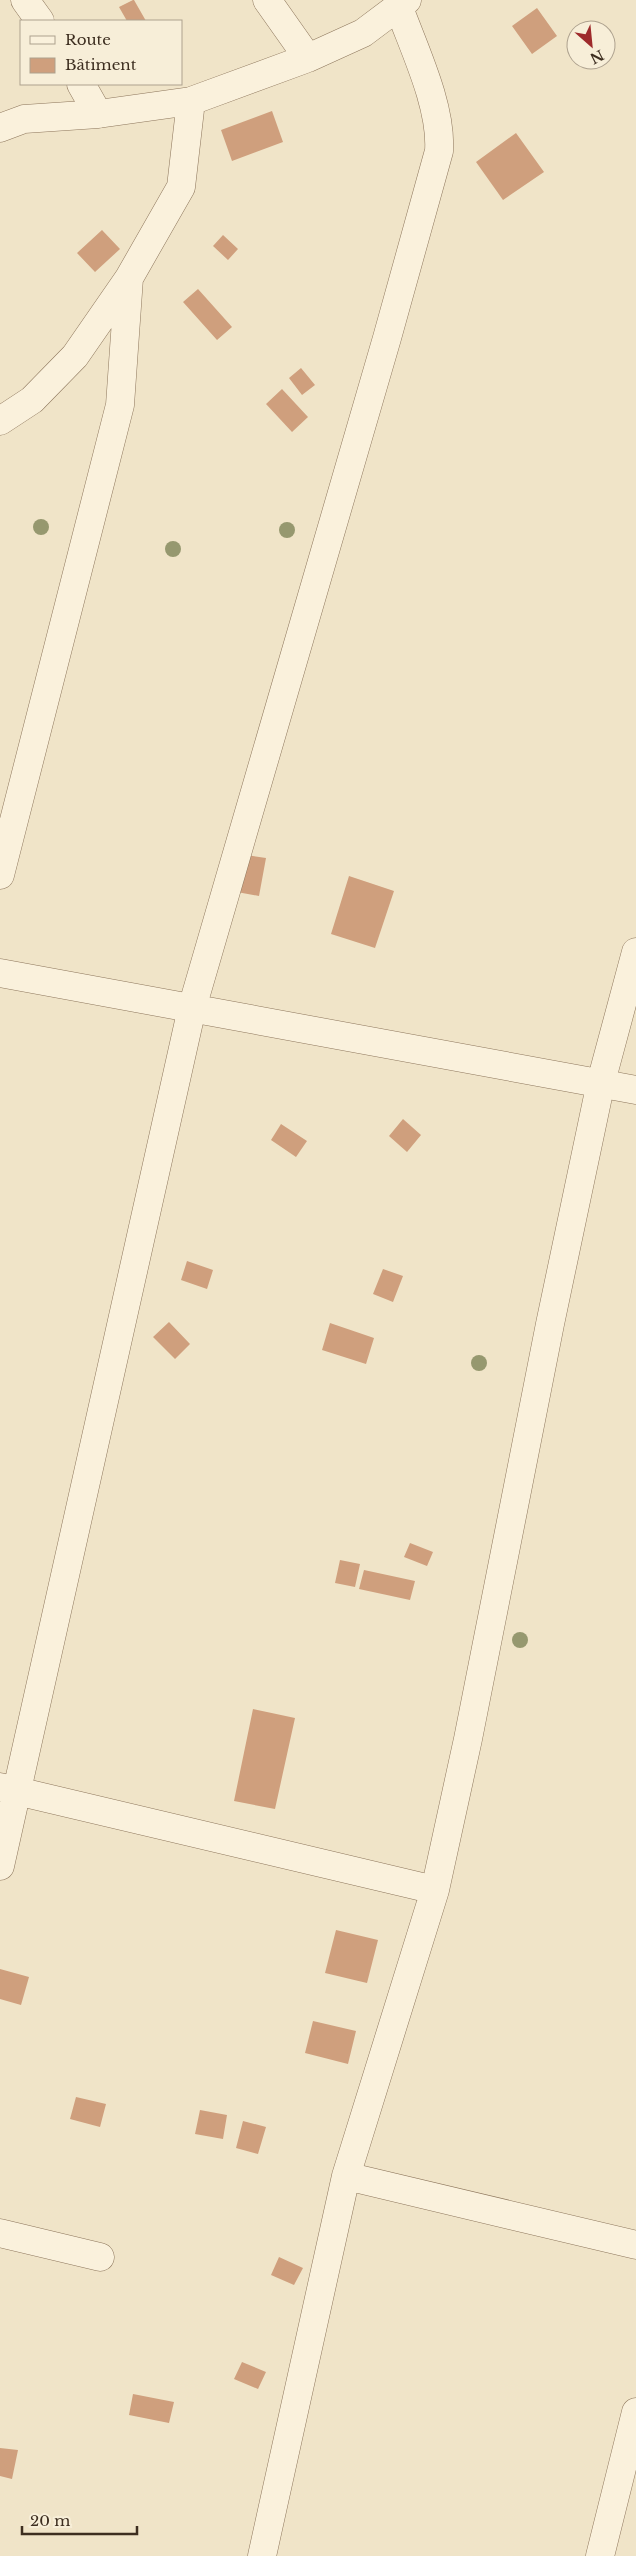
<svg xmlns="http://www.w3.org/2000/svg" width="636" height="2556" viewBox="0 0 636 2556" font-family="'Libre Baskerville',serif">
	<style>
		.building { fill: #cf9f7d }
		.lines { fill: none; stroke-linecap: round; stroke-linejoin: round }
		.minor-casing { stroke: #8d765c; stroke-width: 29 }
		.minor { stroke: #faf1dc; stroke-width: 28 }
		.tree { fill: #96986f }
	</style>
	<rect width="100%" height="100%" fill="#f0e4c8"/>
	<path class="building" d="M133 0H134L146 21H127L119 7Z
		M537 8 557 36 532 54 512 26Z
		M272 111 283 142 232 161 221 130Z
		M516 133 544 172 503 200 476 162Z
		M102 230 120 249 95 272 77 253Z
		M223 235 238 249 228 260 213 246Z
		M198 289 232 327 217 340 183 302Z
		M301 368 315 385 302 395 289 378Z
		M282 389 308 417 292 432 266 404Z
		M233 853 266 858 259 896 226 890Z
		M349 876 394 891 375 948 331 934Z
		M403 1119 421 1135 407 1152 389 1136Z
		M281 1124 307 1141 296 1157 271 1140Z
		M187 1261 213 1270 207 1289 181 1280Z
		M383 1269 403 1276 393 1302 373 1294Z
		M169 1322 190 1344 175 1359 153 1337Z
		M330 1323 374 1338 366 1364 322 1350Z
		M410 1543 433 1552 427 1566 404 1557Z
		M340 1560 360 1564 355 1587 335 1583Z
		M364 1570 415 1581 410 1600 359 1589Z
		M253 1709 295 1718 275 1809 234 1801Z
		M336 1930 378 1940 367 1983 325 1973Z
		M0 1969 29 1977 21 2005 0 1999Z
		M313 2021 356 2031 348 2064 305 2053Z
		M76 2097 106 2104 100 2127 70 2119Z
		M200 2110 227 2115 223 2139 195 2134Z
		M243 2121 266 2127 258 2154 236 2148Z
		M279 2257 303 2268 294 2285 271 2275Z
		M242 2362 266 2372 258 2389 234 2379Z
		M133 2394 174 2402 169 2423 129 2415Z
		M0 2448 18 2450 12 2479 0 2476Z"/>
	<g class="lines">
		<defs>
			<path id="minor" d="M25 0 40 21
				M267 0 308 58
				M81 84 98 114
				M0 128 24 119 98 114 191 101 308 58 363 33 407 0
				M0 421 32 400 75 356 129 278 181 187 191 101
				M0 875 120 405 129 278
				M0 973 636 1090
				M0 1787 435 1890
				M0 1866 192 1008 387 338 439 151C442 106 414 49 398 5
				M346 2176 636 2245
				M0 2233 100 2257
				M262 2556 346 2176 435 1890 468 1739 550 1324 601 1082 636 952
				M600 2556 636 2412"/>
		</defs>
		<use href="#minor" class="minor-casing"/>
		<use href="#minor" class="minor"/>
	</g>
	<g class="tree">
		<circle cx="41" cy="527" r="8"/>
		<circle cx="287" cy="530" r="8"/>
		<circle cx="173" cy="549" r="8"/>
		<circle cx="479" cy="1363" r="8"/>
		<circle cx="520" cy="1640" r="8"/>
	</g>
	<rect x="20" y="20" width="162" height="65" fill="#f7eed8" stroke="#ada18e"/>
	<rect x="30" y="36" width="25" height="8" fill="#faf1dc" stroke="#ada18e"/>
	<text x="65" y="45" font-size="15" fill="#3d2e20">Route</text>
	<rect x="30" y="58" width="25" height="15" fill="#cf9f7d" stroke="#ada18e"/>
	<text x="65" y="70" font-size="15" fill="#3d2e20">Bâtiment</text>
	<g transform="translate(591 45) rotate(153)"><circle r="24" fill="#f7eed8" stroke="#ada18e"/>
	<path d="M0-4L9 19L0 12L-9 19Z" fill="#9e2a2b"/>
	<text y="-8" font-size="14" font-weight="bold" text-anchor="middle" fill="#3d2e20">N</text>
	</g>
	<path d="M22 2526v8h115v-8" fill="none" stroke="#3d2e20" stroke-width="2.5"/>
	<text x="30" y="2526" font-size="15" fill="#3d2e20" stroke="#f7eed8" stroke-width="4" paint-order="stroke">20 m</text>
</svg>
